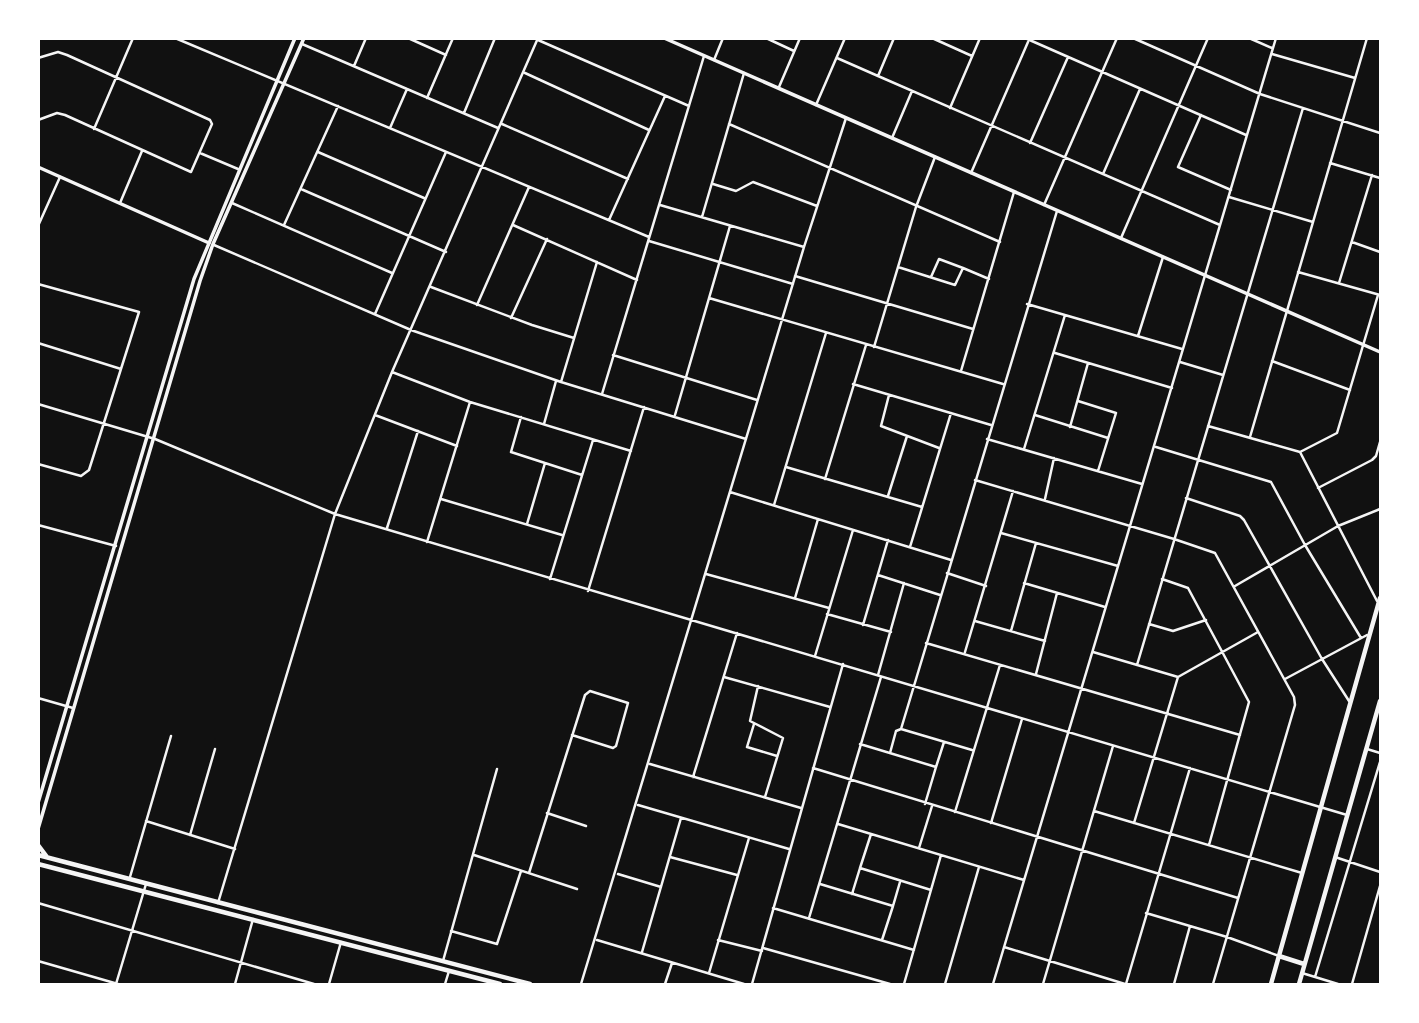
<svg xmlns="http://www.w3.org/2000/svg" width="1419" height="1023" viewBox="0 0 1419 1023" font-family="Karla,sans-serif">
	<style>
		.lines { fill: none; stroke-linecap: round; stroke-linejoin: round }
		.minor { stroke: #f5f5f5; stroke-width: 2.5 }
		.tertiary { stroke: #f5f5f5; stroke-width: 3.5 }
		.secondary { stroke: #f5f5f5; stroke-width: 3.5 }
		.primary { stroke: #f5f5f5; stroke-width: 4.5 }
	</style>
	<rect width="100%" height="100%" fill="#111"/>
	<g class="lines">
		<path class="minor" d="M175 38 649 237
			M408 38 446 55
			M766 38 794 51
			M894 38 878 76 1220 225
			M932 38 972 56
			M1025 38 1246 135
			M1133 38 1260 94 1380 133
			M1249 38 1272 48
			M538 40 689 106
			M302 44 498 128
			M1272 54 1355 78
			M38 58 58 52 67 55 210 120 212 124 191 172 65 115 57 113 38 120
			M837 58 878 76
			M714 60 723 38
			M354 66 366 38
			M525 73 649 130
			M779 87 800 38
			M427 98 453 38
			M816 105 845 38
			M950 108 980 38
			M464 113 495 38
			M1201 115 1178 167 1231 190
			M502 124 628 179
			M729 124 1000 242
			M390 128 407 89
			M94 129 133 38
			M892 138 912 91
			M1030 143 1068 57
			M318 152 424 198
			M200 153 238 169
			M1330 163 1380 178
			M971 173 1028 42
			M1103 174 1140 89
			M713 184 736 191 753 182 817 206
			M301 189 446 252
			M1229 197 1313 222
			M120 203 142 151
			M232 203 392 273
			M660 205 804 247
			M1044 205 1117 38
			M702 217 744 73
			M609 220 665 96
			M284 225 338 106
			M513 225 637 280
			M38 226 60 177
			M1121 238 1208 38
			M649 241 793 284
			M1352 242 1380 252
			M214 245 411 330 561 382 746 439
			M898 267 955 285 963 268 989 279
			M1298 272 1380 295
			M795 276 973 329
			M931 277 939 259 963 268
			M1339 283 1372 175
			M38 284 139 312 89 470 81 476 38 464
			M431 287 532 325 574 338
			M709 298 1003 384
			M1027 304 1182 349
			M477 305 529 187
			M375 314 446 152
			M511 318 547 239
			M1138 336 1163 257
			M38 343 121 369
			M874 347 916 207 935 157
			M1055 353 1172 388
			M613 355 757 400
			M1272 361 1350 390
			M1180 362 1223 375
			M961 371 1014 192
			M392 372 470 402 631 451
			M561 382 597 262
			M853 384 991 425
			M602 394 704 56
			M889 395 881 426 939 448
			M1078 401 1116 413 1098 471
			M38 404 155 439 335 514 1347 815
			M375 415 457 446
			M675 415 730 226
			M1035 415 1108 438
			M521 417 511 452 582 475
			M544 424 556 381
			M1208 426 1300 452 1337 433 1378 295
			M1070 427 1088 363
			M1250 437 1367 38
			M987 439 1142 484
			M1156 447 1271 482 1305 545 1361 638
			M1024 449 1065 315
			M1300 452 1377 601
			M786 467 922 507
			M825 479 866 345
			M975 480 1174 539 1215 553 1294 697 1295 705 1213 984
			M1318 488 1372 460 1376 456 1380 442
			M730 492 951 560
			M888 496 907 436
			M1186 498 1240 516 1244 520 1322 659 1349 701
			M441 499 562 535
			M1045 499 1054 458
			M774 505 826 333
			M527 524 545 463
			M38 525 116 546
			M387 528 418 431
			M1001 533 1118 566
			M427 542 470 402
			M910 547 951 413
			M947 573 986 586
			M706 574 829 608
			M878 575 940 595
			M550 579 593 440
			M1162 579 1188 588 1249 702 1209 845
			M1024 583 1105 607
			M1235 586 1338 526 1380 509
			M588 591 644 407
			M795 598 818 519
			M827 614 891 632
			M975 621 1045 641
			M1149 624 1173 631 1206 620
			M863 625 888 540
			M1011 631 1036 543
			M926 643 1240 735
			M965 652 1013 491
			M1093 652 1178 677 1134 823
			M815 656 853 530
			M1137 665 1303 108
			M1036 674 1057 593
			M878 675 904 583
			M724 677 830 707
			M1178 677 1258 632
			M1285 679 1367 635
			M758 686 750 721 783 738 765 797
			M38 698 73 708
			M754 724 747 747 777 756
			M901 729 972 750
			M860 744 936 767 925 804
			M1367 749 1380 753
			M890 753 896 731 901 729 1057 211
			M650 764 801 808
			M936 767 944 742
			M813 768 1238 898
			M693 777 737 633
			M638 805 789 849
			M1094 811 1302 873
			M955 812 1000 665
			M547 813 586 826
			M146 821 235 849
			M991 823 1022 719
			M838 824 1024 880
			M871 834 860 868 931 890
			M190 835 215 749
			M919 848 932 806
			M474 855 577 889
			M670 857 737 875
			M1335 857 1380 872
			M529 873 585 695 590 691 628 703 616 746 613 748 572 735
			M618 874 661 887
			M130 877 171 736
			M820 884 893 906 882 940
			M852 894 860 868
			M38 903 314 984
			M218 903 335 514 392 372 538 38
			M893 906 900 882
			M773 908 914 950
			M1146 913 1227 937 1279 956
			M809 918 881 677
			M451 931 497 944 521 871
			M597 940 744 984
			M718 940 762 951
			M1004 947 1125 984
			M763 948 890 984
			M642 952 681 818
			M38 961 118 984
			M443 961 497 769
			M709 973 749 838
			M1302 973 1338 984
			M1315 977 1380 762
			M116 984 146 884
			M235 984 253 919
			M329 984 341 942
			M445 984 449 971
			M581 984 804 247 846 118
			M665 984 672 963
			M752 984 843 664
			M904 984 941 855
			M945 984 979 867
			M993 984 1276 38
			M1043 984 1113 746
			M1126 984 1190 768
			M1174 984 1190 926
			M1352 984 1380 886"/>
		<path class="tertiary" d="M664 38 1380 352
			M38 167 209 243"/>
		<path class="secondary" d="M38 803 194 279 295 38
			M38 829 200 281 213 244 304 38"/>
		<path class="primary" d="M38 845 47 857
			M38 855 530 984
			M38 864 500 984
			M1279 956 1304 964
			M1271 984 1380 598
			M1299 984 1380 701"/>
	</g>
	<rect width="1419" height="1023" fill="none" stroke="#ffffff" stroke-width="80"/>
</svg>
